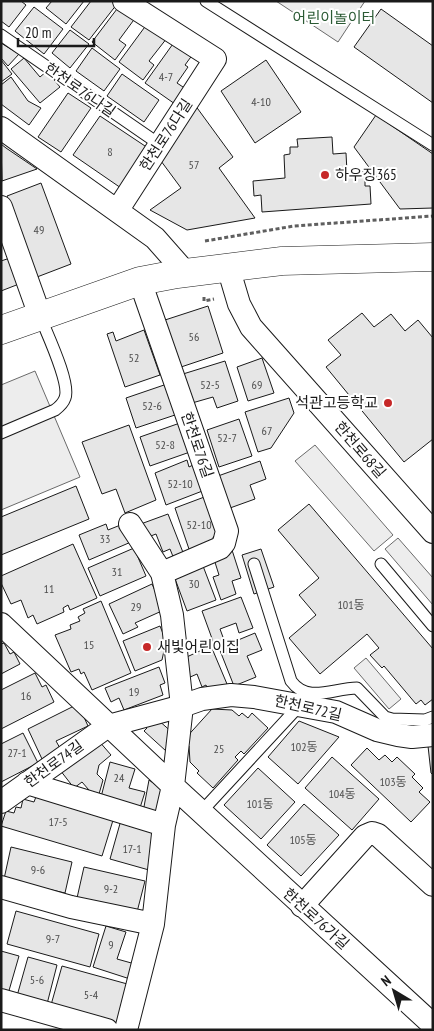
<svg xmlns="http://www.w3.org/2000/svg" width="434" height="1031" viewBox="0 0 434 1031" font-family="'PT Sans Narrow','Noto Sans KR',sans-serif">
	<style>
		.built { fill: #ededed; stroke: #6a6a6a }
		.building { fill: #e6e6e6; stroke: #1a1a1a }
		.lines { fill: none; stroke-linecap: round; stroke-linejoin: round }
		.lane-casing { stroke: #1a1a1a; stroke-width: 13 }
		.street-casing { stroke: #1a1a1a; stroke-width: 24 }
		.secondary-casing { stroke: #1a1a1a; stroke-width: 29 }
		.path { stroke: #5f5f5f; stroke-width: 3; stroke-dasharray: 4 2.5; stroke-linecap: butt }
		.lane { stroke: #fff; stroke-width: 11 }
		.street { stroke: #fff; stroke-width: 22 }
		.secondary { stroke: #fff; stroke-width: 28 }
		.poi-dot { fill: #c62828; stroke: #fff; stroke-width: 2 }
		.labels { text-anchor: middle; stroke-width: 4; stroke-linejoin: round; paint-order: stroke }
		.number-label { font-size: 12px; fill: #4d4d4d }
		.park-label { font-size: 15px; fill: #2b5a34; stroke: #fff }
		.street-label { font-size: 15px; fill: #1a1a1a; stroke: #fff }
		.poi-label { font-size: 15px; fill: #1a1a1a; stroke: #fff; text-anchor: start }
	</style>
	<rect width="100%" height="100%" fill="#fff"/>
	<path class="built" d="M276 1H365L338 42Z
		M35 371 80 477 1 510V385Z
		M315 445 393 535 374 551 295 461Z
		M398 538 433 578V605L385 549Z
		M366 658 401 699 389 709 354 668Z"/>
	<path class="building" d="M1 1H21L26 5 9 27 1 21Z
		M52 1H84L66 24 46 8Z
		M91 1H114L117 4 89 40 71 27Z
		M120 5 136 17 119 40 126 45 115 60 92 42Z
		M34 7 63 29 44 54 15 31Z
		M381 9 433 46V103L354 47Z
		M147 24 167 38 149 61 154 65 143 80 119 62Z
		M70 30 89 44 70 68 52 53Z
		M175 41 193 54 185 65 188 67 177 83 186 89 175 104 145 83Z
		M1 43 19 54 8 66 1 58Z
		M92 48 120 69 104 91 76 71Z
		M24 58 40 77 47 71 60 87 40 103 11 69Z
		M1 60 12 74 1 82Z
		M266 60 301 112 255 143 221 91Z
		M122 74 159 100 144 122 107 96Z
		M11 77 28 101 41 108 29 125 1 104V85Z
		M68 93 91 108 61 152 38 137Z
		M195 105 233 157 219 168 255 218 187 230 150 210 181 188 161 161Z
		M376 115 433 154V208L400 209 354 147Z
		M100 116 148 148 121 188 73 155Z
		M332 137 333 154 346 153 347 172 365 171V186H370L371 204 262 212 261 195 254 196 253 181 285 178 284 155 290 154V147H298L297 139Z
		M1 144 6 148 37 169 2 181Z
		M41 183 71 264 37 277 7 196Z
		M10 258 19 284 1 291V261Z
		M208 306 223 353 181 367 165 320Z
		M362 313 374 327 391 314 405 331 418 320 433 338V439L404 462 326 367 341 355 328 340Z
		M144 330 160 375 125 387 107 334 113 332 116 341Z
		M262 358 274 393 248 401 237 367Z
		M225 361 238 401 217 408 213 397 192 403 183 374Z
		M167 384 178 414 136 428 126 398Z
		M289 398 294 413 271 448 258 452 245 412Z
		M239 419 252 456 219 467 207 430Z
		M180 423 190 452 150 466 140 437Z
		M129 425 156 500 125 513 116 489 102 494 82 442Z
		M187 460 189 467 195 464 205 490 166 505 155 473Z
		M260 461 266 479 250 485 255 499 230 508 218 476Z
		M76 486 89 519 1 555V517Z
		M207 496 220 534 213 537 215 543 190 552 175 508Z
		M309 504 433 649V699L425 705 421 700 416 704 384 666 382 668 370 655 379 648 367 634 320 674 289 638 316 615 299 595 319 578 278 530Z
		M168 514 184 555 174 559 170 549 163 552 156 534 143 539 138 525Z
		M106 524 108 530 123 524 131 542 89 560 79 535Z
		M73 544 97 598 70 610 68 605 63 608 64 612 37 624 33 615 28 618 21 600 11 604 1 583V576Z
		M134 548 146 576 100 596 88 568Z
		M261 549 274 587 254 594 242 555Z
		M232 550 241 578 232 581 236 594 221 600 213 577 219 575 213 556Z
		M203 566 216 600 187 611 174 576Z
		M152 584 164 610 135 623 138 627 123 634 109 604Z
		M241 597 253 628 239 633 236 623 220 629 224 640 214 644 202 611Z
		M101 601 131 673 92 690 84 672 81 674 79 669 71 672 55 635 71 629 70 625 80 621 78 617 85 613 83 609Z
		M160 626 166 641 162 660 135 671 123 641Z
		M255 633 262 650 247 656 256 677 234 686 219 648Z
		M4 643 10 654 14 652 20 664 1 674V644Z
		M211 646 227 684 209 692 206 685 202 687 197 674 188 678 180 660Z
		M159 667 165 683 160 685 163 695 124 710 119 698 111 702 105 688Z
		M35 673 42 687 46 685 54 702 1 729V690Z
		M78 704 88 726 56 741 61 750 42 759 28 729Z
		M212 709 232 710 239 716 242 713 248 718 252 713 268 728 244 754 241 751 235 757 238 760 213 788 197 773 199 771 190 762 189 746 183 741Z
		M157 719 174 734 166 743 170 747 166 751 144 731 147 728 144 725Z
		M299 721 339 737 298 784 268 757Z
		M23 733 38 763 1 782V744Z
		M98 740 111 755 99 765 97 774 103 780 99 794 95 797 82 782 74 788 60 770Z
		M428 746H433V775L431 773Z
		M367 748 379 760 385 755 392 762 397 757 415 774 412 777 423 788 419 792 430 802 411 822 351 765Z
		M332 757 379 799 352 830 305 788Z
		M110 762 135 769 129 788 145 792 139 811 100 801Z
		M258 768 295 802 261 839 224 805Z
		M149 780 163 790 159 816 143 812Z
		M37 794 114 817 102 856 1 826 6 811 14 813 16 807 21 808 23 799 34 802Z
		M304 804 339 835 301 876 267 845Z
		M121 820 157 829 149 870 110 859Z
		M11 847 72 862 65 893 4 879Z
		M84 867 145 881 137 912 77 898Z
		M16 911 99 934 90 967 7 944Z
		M106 926 126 932 117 959 135 964 130 979 93 967Z
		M1 951 19 956 8 994 1 992Z
		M28 957 57 965 47 1004 17 996Z
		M62 966 131 985 120 1024 51 1005Z"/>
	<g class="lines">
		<defs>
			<path id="lane" d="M206 1 433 145
				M1 35 159 144
				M1 433 55 410C59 407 63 404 65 398 71 383 46 332 40 316
				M254 564 291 681C308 704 333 688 357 688L385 717 392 719 425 720 433 717
				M381 564 433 626
				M201 812 300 705"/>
			<path id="street" d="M1 128 155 238 185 272
				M1 207 40 316
				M117 211 215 59 124 1
				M228 267 239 304 251 327 433 532
				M140 281 227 531 224 543 220 548 162 573
				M1 624 173 786 433 1025
				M27 783 164 825
				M1 802 108 726 182 706 202 699 231 695 254 697 336 712 377 730 398 735 412 737 433 735
				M1 887 71 907 153 924
				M302 906 365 836 372 833 378 835 433 885
				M1 1000 107 1030
				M126 1030 153 924 164 825 173 786 182 706 172 615 162 573 130 524"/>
			<path id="secondary" d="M1 330 140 281 177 274 282 261 433 257"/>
		</defs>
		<use href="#lane" class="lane-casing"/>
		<use href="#street" class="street-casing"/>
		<use href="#secondary" class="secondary-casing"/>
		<path class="path" d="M205 241 294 226 433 216
			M204 297V301L214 299"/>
		<use href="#lane" class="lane"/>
		<use href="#street" class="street"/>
		<use href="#secondary" class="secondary"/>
	</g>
	<g class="poi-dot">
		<circle cx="325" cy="175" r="5"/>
		<circle cx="388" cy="403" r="5"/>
		<circle cx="147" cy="647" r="5"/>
	</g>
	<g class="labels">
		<g class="number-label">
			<text x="166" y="81">4-7</text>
			<text x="261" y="106">4-10</text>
			<text x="110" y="156">8</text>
			<text x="194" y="169">57</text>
			<text x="39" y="234">49</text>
			<text x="194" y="341">56</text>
			<text x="134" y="362">52</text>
			<text x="210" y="389">52-5</text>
			<text x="257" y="389">69</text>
			<text x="152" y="410">52-6</text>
			<text x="267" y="435">67</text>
			<text x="227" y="442">52-7</text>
			<text x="165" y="449">52-8</text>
			<text x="180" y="488">52-10</text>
			<text x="199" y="529">52-10</text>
			<text x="105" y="543">33</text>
			<text x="117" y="576">31</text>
			<text x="194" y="588">30</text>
			<text x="49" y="593">11</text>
			<text x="351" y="609">101동</text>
			<text x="136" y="611">29</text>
			<text x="89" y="649">15</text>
			<text x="134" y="696">19</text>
			<text x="26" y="700">16</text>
			<text x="304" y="751">102동</text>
			<text x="219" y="753">25</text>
			<text x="17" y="757">27-1</text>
			<text x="119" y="782">24</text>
			<text x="393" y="786">103동</text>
			<text x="342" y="798">104동</text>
			<text x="260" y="808">101동</text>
			<text x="58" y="826">17-5</text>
			<text x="303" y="844">105동</text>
			<text x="132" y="853">17-1</text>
			<text x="38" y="874">9-6</text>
			<text x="111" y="893">9-2</text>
			<text x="53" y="943">9-7</text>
			<text x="111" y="949">9</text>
			<text x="37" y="984">5-6</text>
			<text x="91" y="999">5-4</text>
		</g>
		<g class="park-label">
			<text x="334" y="23">어린이놀이터</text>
		</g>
		<g class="street-label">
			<text transform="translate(80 90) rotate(35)" y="5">한천로76나길</text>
			<text transform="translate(166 135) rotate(-57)" y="5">한천로76다길</text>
			<text transform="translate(197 445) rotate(71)" y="5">한천로76길</text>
			<text transform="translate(360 450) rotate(49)" y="5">한천로68길</text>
			<text transform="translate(308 708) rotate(13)" y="5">한천로72길</text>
			<text transform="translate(54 764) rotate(-36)" y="5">한천로74길</text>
			<text transform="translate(316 919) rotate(42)" y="5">한천로76가길</text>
		</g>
		<g class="poi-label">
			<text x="335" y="180">하우징365</text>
			<text x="378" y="408" text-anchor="end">석관고등학교</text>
			<text x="157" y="652">새빛어린이집</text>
		</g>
	</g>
	<rect width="434" height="1031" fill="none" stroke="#1a1a1a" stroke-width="5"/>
	<g transform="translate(394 991) rotate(322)" stroke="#ffffff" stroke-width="4" paint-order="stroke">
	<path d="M0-4L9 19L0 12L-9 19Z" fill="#1a1a1a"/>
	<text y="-8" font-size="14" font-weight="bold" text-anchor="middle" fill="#1a1a1a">N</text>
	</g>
	<path d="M18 38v8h76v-8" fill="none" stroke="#1a1a1a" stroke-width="2.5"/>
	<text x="25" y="38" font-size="15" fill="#1a1a1a" stroke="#ffffff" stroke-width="4" paint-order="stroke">20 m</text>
</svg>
